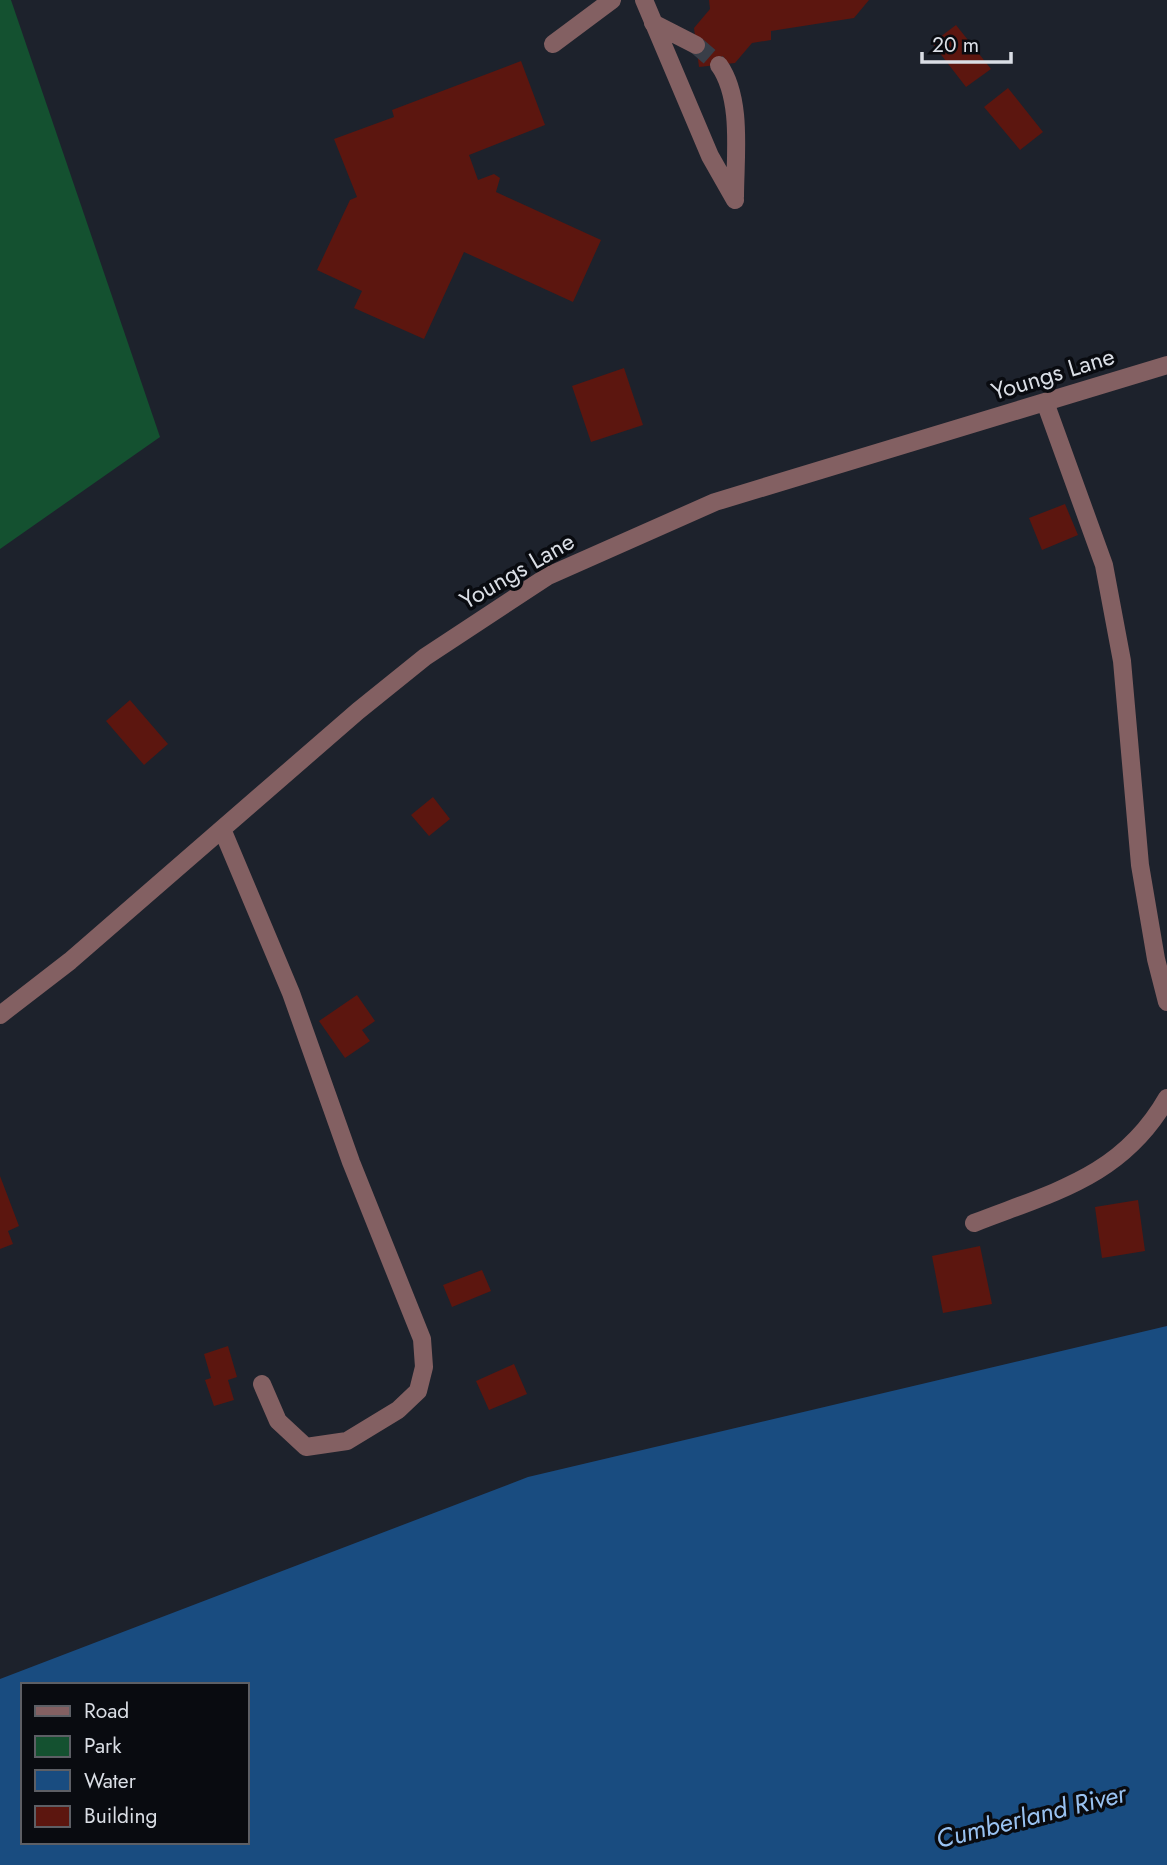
<svg xmlns="http://www.w3.org/2000/svg" width="1167" height="1865" viewBox="0 0 1167 1865" font-family="Jost,sans-serif">
	<style>
		.green { fill: #145130 }
		.water { fill: #194c80; fill-rule: evenodd }
		.building { fill: #5c160f }
		.lines { fill: none; stroke-linecap: round; stroke-linejoin: round }
		.minor-tunnel { stroke: #393e48; stroke-width: 18; stroke-dasharray: 18 9; stroke-linecap: butt }
		.minor { stroke: #836062; stroke-width: 18 }
		.labels { text-anchor: middle; stroke-width: 7; stroke-linejoin: round; paint-order: stroke }
		.street-label { font-size: 24px; fill: #dadee5; stroke: #090b10 }
		.water-label { font-size: 26px; font-style: italic; fill: #99c2f1; stroke: #090b10 }
	</style>
	<rect width="100%" height="100%" fill="#1d222c"/>
	<path class="green" d="M0 0H11L160 437 0 549Z"/>
	<path class="water" d="M1167 1326V1865H0V1679L528 1477ZM23 1685H247V1842H23Z"/>
	<path class="building" d="M709 0H869L854 18 771 31V40L752 43 735 63 699 67 694 28 710 9Z
		M956 25 991 69 966 87 932 43Z
		M521 61 545 125 469 155 478 180 494 174 500 178 496 192 601 240 573 302 464 252 424 339 354 308 362 291 317 270 350 200 357 197 334 139 394 117 392 110Z
		M1008 88 1043 132 1020 150 984 107Z
		M624 368 643 425 591 442 572 386Z
		M1065 504 1078 535 1042 550 1029 518Z
		M130 700 168 744 144 765 106 721Z
		M433 797 450 819 429 836 411 815Z
		M357 995 375 1021 362 1030 370 1041 345 1058 319 1021Z
		M0 1176 19 1226 8 1231 13 1244 0 1249Z
		M1138 1200 1145 1251 1102 1258 1095 1207Z
		M980 1246 992 1304 943 1313 932 1256Z
		M482 1270 491 1291 452 1307 443 1285Z
		M228 1346 237 1377 228 1380 234 1400 214 1406 205 1380 211 1378 204 1354Z
		M514 1364 527 1394 489 1410 476 1381Z"/>
	<g class="lines">
		<path class="minor-tunnel" d="M696 45 719 65"/>
		<path class="minor" d="M644 0 710 156 735 200
			M653 23 696 45
			M553 44 612 0
			M719 65C743 99 735 157 735 197
			M1045 402 1104 565 1122 661 1140 865 1156 959 1167 1002
			M222 829 291 993 351 1162 422 1339 424 1367 418 1391 398 1410 347 1441 306 1447 278 1421 262 1384
			M0 1015 70 961 358 711 425 657 548 576 715 502 1167 365
			M974 1223C1053 1192 1122 1177 1167 1098"/>
	</g>
	<g class="labels">
		<g class="street-label">
			<text transform="translate(1053 374) rotate(-17)" y="8">Youngs Lane</text>
			<text transform="translate(517 571) rotate(-30)" y="8">Youngs Lane</text>
		</g>
		<g class="water-label">
			<text transform="translate(1031 1816) rotate(-14)" y="9">Cumberland River</text>
		</g>
	</g>
	<rect x="21" y="1683" width="228" height="161" fill="#090b10" stroke="#5d5f65" stroke-width="2"/>
	<rect x="35" y="1706" width="35" height="10" fill="#836062" stroke="#5d5f65" stroke-width="2"/>
	<text x="84" y="1718" font-size="21" fill="#dadee5">Road</text>
	<rect x="35" y="1736" width="35" height="21" fill="#145130" stroke="#5d5f65" stroke-width="2"/>
	<text x="84" y="1753" font-size="21" fill="#dadee5">Park</text>
	<rect x="35" y="1770" width="35" height="21" fill="#194c80" stroke="#5d5f65" stroke-width="2"/>
	<text x="84" y="1788" font-size="21" fill="#dadee5">Water</text>
	<rect x="35" y="1806" width="35" height="21" fill="#5c160f" stroke="#5d5f65" stroke-width="2"/>
	<text x="84" y="1823" font-size="21" fill="#dadee5">Building</text>
	<path d="M922 52v10h89v-10" fill="none" stroke="#dadee5" stroke-width="3.5"/>
	<text x="932" y="52" font-size="21" fill="#dadee5" stroke="#090b10" stroke-width="5" paint-order="stroke">20 m</text>
</svg>
